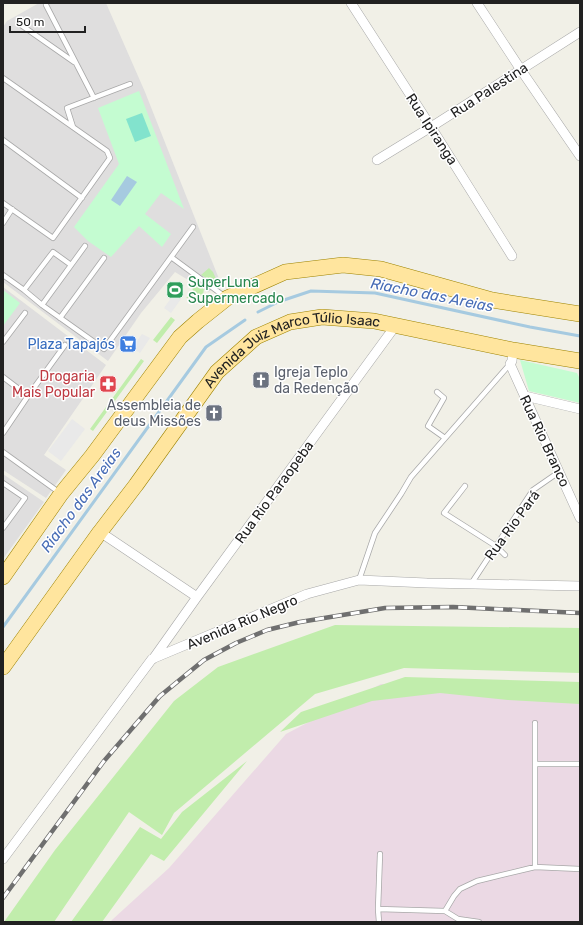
<svg xmlns="http://www.w3.org/2000/svg" width="583" height="925" viewBox="0 0 583 925" font-family="Rubik,sans-serif">
	<style>
		.residential { fill: #dfdede }
		.industrial { fill: #ebd9e4 }
		.grass { fill: #c1edac }
		.park { fill: #c4fcd1 }
		.pitch { fill: #82e3cd }
		.parking { fill: #e9e9e9 }
		.water { fill: #a6cae0 }
		.lines { fill: none; stroke-linecap: round; stroke-linejoin: round }
		.stream { stroke: #a6cae0; stroke-width: 3 }
		.service-casing { stroke: #a8a8a8; stroke-width: 6 }
		.minor-casing { stroke: #a8a8a8; stroke-width: 10 }
		.primary-casing { stroke: #9d8300; stroke-width: 16 }
		.service { stroke: #fff; stroke-width: 4.5 }
		.minor { stroke: #fff; stroke-width: 9 }
		.primary { stroke: #ffe59e; stroke-width: 15 }
		.rail-casing { stroke: #6f6f6f; stroke-width: 4.5 }
		.rail { stroke: #fff; stroke-width: 3; stroke-dasharray: 9; stroke-linecap: butt }
		.labels { text-anchor: middle; stroke-width: 3; stroke-linejoin: round; paint-order: stroke }
		.street-label { font-size: 14px; fill: #212121; stroke: #fff }
		.leisure-label { font-size: 14px; fill: #27864d; stroke: #fff; text-anchor: start }
		.shop-label { font-size: 14px; fill: #366cbe; stroke: #fff; text-anchor: end }
		.worship-label { font-size: 14px; fill: #5b616d; stroke: #fff; text-anchor: start }
		.health-label { font-size: 14px; fill: #be3a42; stroke: #fff; text-anchor: end }
		.water-label { font-size: 15px; font-style: italic; fill: #486db6; stroke: #fff }
	</style>
	<rect width="100%" height="100%" fill="#f1f0e7"/>
	<path class="residential" d="M39 3H106L145 92 221 284 208 292 175 272 141 313 108 361 3 282V27L7 21Z
		M3 287 106 365 44 455 66 470 46 498 3 470Z
		M3 474 44 502 3 559Z"/>
	<path class="industrial" d="M381 684 580 697V922H110L113 919 169 868 286 734Z"/>
	<path class="grass" d="M209 268 213 272 218 283 212 281 201 275Z
		M194 284 204 289 203 295 196 299 186 298 193 292 192 286Z
		M171 317 175 320 157 343 153 340Z
		M141 359 144 361 93 431 90 429Z
		M335 625 580 628V673L404 668 315 694 174 813 162 835 129 812 54 922H4L55 850 174 701 218 667Z
		M405 677 580 682V704L508 700 440 693 372 701 280 732 301 712Z
		M247 761 164 861 151 854 102 922H71L140 827 161 839 182 812Z"/>
	<path class="park" d="M139 91 184 209 161 193 145 214 171 234 162 247 139 226 111 257 88 241 74 227 119 164 98 108Z
		M3 290 20 303 3 326Z
		M520 360 577 373 580 379V403L529 391Z"/>
	<path class="pitch" d="M142 113 151 136 135 142 126 119Z"/>
	<path class="parking" d="M174 294 181 299 171 313 164 308Z
		M142 334 150 338 140 353 132 348Z
		M72 419 85 429 61 461 48 451Z"/>
	<path class="water" d="M127 176 137 182 120 206 111 200Z"/>
	<g class="lines">
		<path class="stream" d="M258 312 278 302 311 291 375 293 530 327 580 336
			M3 627 206 347 245 320"/>
		<defs>
			<path id="service" d="M46 5 94 98
				M21 25 74 62
				M3 78 107 151 110 158 53 238 3 203
				M73 127 67 108 130 84
				M3 140 82 198
				M3 223 12 209
				M171 257 224 296
				M3 275 24 290 42 305 85 246
				M24 290 53 252 71 265
				M42 305 104 349 193 227
				M60 318 104 258
				M3 342 25 313
				M3 377 28 396
				M437 392 444 398 428 426 445 438
				M3 433 28 396 65 345
				M3 452 60 493
				M3 483 25 498 3 528
				M465 486 444 513 496 546 505 555
				M359 580 375 533 401 494 411 477 510 364
				M471 584 533 490 559 472
				M535 764H580
				M535 867V723
				M378 909 445 911 458 919 479 922
				M445 911 454 896 460 889 477 881 535 867 580 869
				M379 922 378 909 380 854"/>
			<path id="minor" d="M351 3 431 127 512 256
				M477 3 521 70 580 156
				M377 160 431 127 580 32
				M513 350 512 361 510 364 580 518
				M525 396 580 409
				M100 532 197 597
				M153 659 197 597 396 325
				M3 859 152 659 307 594 359 580 427 583 580 586"/>
			<g id="primary">
				<path d="M3 577 61 494 92 456 180 337 198 321 227 298 285 272 343 265 381 269 492 300 580 314"/>
				<path id="s1" d="M3 667 100 532 136 485 217 372 256 337 290 322 322 317 374 321 513 350 580 361"/>
			</g>
		</defs>
		<use href="#service" class="service-casing"/>
		<use href="#minor" class="minor-casing"/>
		<use href="#primary" class="primary-casing"/>
		<use href="#service" class="service"/>
		<use href="#minor" class="minor"/>
		<use href="#primary" class="primary"/>
		<defs>
			<path id="rail" d="M3 898 104 761 160 696 204 660 236 643 267 630 300 622 385 608 453 607 580 613"/>
		</defs>
		<use href="#rail" class="rail-casing"/>
		<use href="#rail" class="rail"/>
	</g>
	<defs>
		<symbol id="stadium-square" viewBox="-11 -11 22 22"><rect x="-9" y="-9" width="18" height="18" rx="4" fill="#2e9e5b" stroke="#fff"/><path d="M0-5a6.5 5 0 1 0 0 10a6.5 5 0 1 0 0-10ZM-3.5-1.8h7v3.6h-7Z" fill="#fff"/></symbol>
		<symbol id="supermarket-square" viewBox="-11 -11 22 22"><rect x="-9" y="-9" width="18" height="18" rx="4" fill="#3f7fe0" stroke="#fff"/><path d="M-6-5.5h2.5l.6 2H6L4.5 2H-2.5L-4.4-4H-6ZM-1.5 3.2a1.3 1.3 0 1 0 .1 0ZM3 3.2a1.3 1.3 0 1 0 .1 0Z" fill="#fff"/></symbol>
		<symbol id="church-square" viewBox="-11 -11 22 22"><rect x="-9" y="-9" width="18" height="18" rx="4" fill="#6b7280" stroke="#fff"/><path d="M-1.2-6h2.4v3.5h3.3v2.4h-3.3V6h-2.4V-.1h-3.3v-2.4h3.3Z" fill="#fff"/></symbol>
		<symbol id="pharmacy-square" viewBox="-11 -11 22 22"><rect x="-9" y="-9" width="18" height="18" rx="4" fill="#e0444e" stroke="#fff"/><path d="M-2-6h4v4h4v4h-4v4h-4v-4h-4v-4h4Z" fill="#fff"/></symbol>
	</defs>
	<g fill-rule="evenodd">
		<use href="#stadium-square" x="165" y="280" width="20" height="20"/>
		<use href="#supermarket-square" x="118" y="334" width="20" height="20"/>
		<use href="#church-square" x="251" y="370" width="20" height="20"/>
		<use href="#pharmacy-square" x="98" y="374" width="20" height="20"/>
		<use href="#church-square" x="204" y="403" width="20" height="20"/>
	</g>
	<g class="labels">
		<g class="street-label">
			<text transform="translate(489 90) rotate(-33)" y="5">Rua Palestina</text>
			<text transform="translate(432 129) rotate(57)" y="5">Rua Ipiranga</text>
			<text dy="5" stroke="none"><textPath href="#s1" startOffset="446">Avenida Juiz Marco Túlio Isaac</textPath></text>
			<text transform="translate(545 441) rotate(65)" y="5">Rua Rio Branco</text>
			<text transform="translate(274 492) rotate(-54)" y="5">Rua Rio Paraopeba</text>
			<text transform="translate(512 525) rotate(-54)" y="5">Rua Rio Pará</text>
			<text transform="translate(242 622) rotate(-23)" y="5">Avenida Rio Negro</text>
		</g>
		<g class="leisure-label">
			<text x="188" y="287">SuperLuna<tspan x="188" dy="16">Supermercado</tspan></text>
		</g>
		<g class="shop-label">
			<text x="115" y="349">Plaza Tapajós</text>
		</g>
		<g class="worship-label">
			<text x="274" y="377">Igreja Teplo<tspan x="274" dy="16">da Redenção</tspan></text>
			<text x="201" y="410" text-anchor="end">Assembleia de<tspan x="201" dy="16">deus Missões</tspan></text>
		</g>
		<g class="health-label">
			<text x="95" y="381">Drogaria<tspan x="95" dy="16">Mais Popular</tspan></text>
		</g>
		<g class="water-label">
			<text transform="translate(432 295) rotate(11)" y="5">Riacho das Areias</text>
			<text transform="translate(81 500) rotate(-54)" y="5">Riacho das Areias</text>
		</g>
	</g>
	<rect width="583" height="925" fill="none" stroke="#212121" stroke-width="8"/>
	<path d="M10 26v6h75v-6" fill="none" stroke="#212121" stroke-width="2"/>
	<text x="16" y="26" font-size="12" fill="#212121" stroke="#ffffff" stroke-width="3" paint-order="stroke">50 m</text>
</svg>
